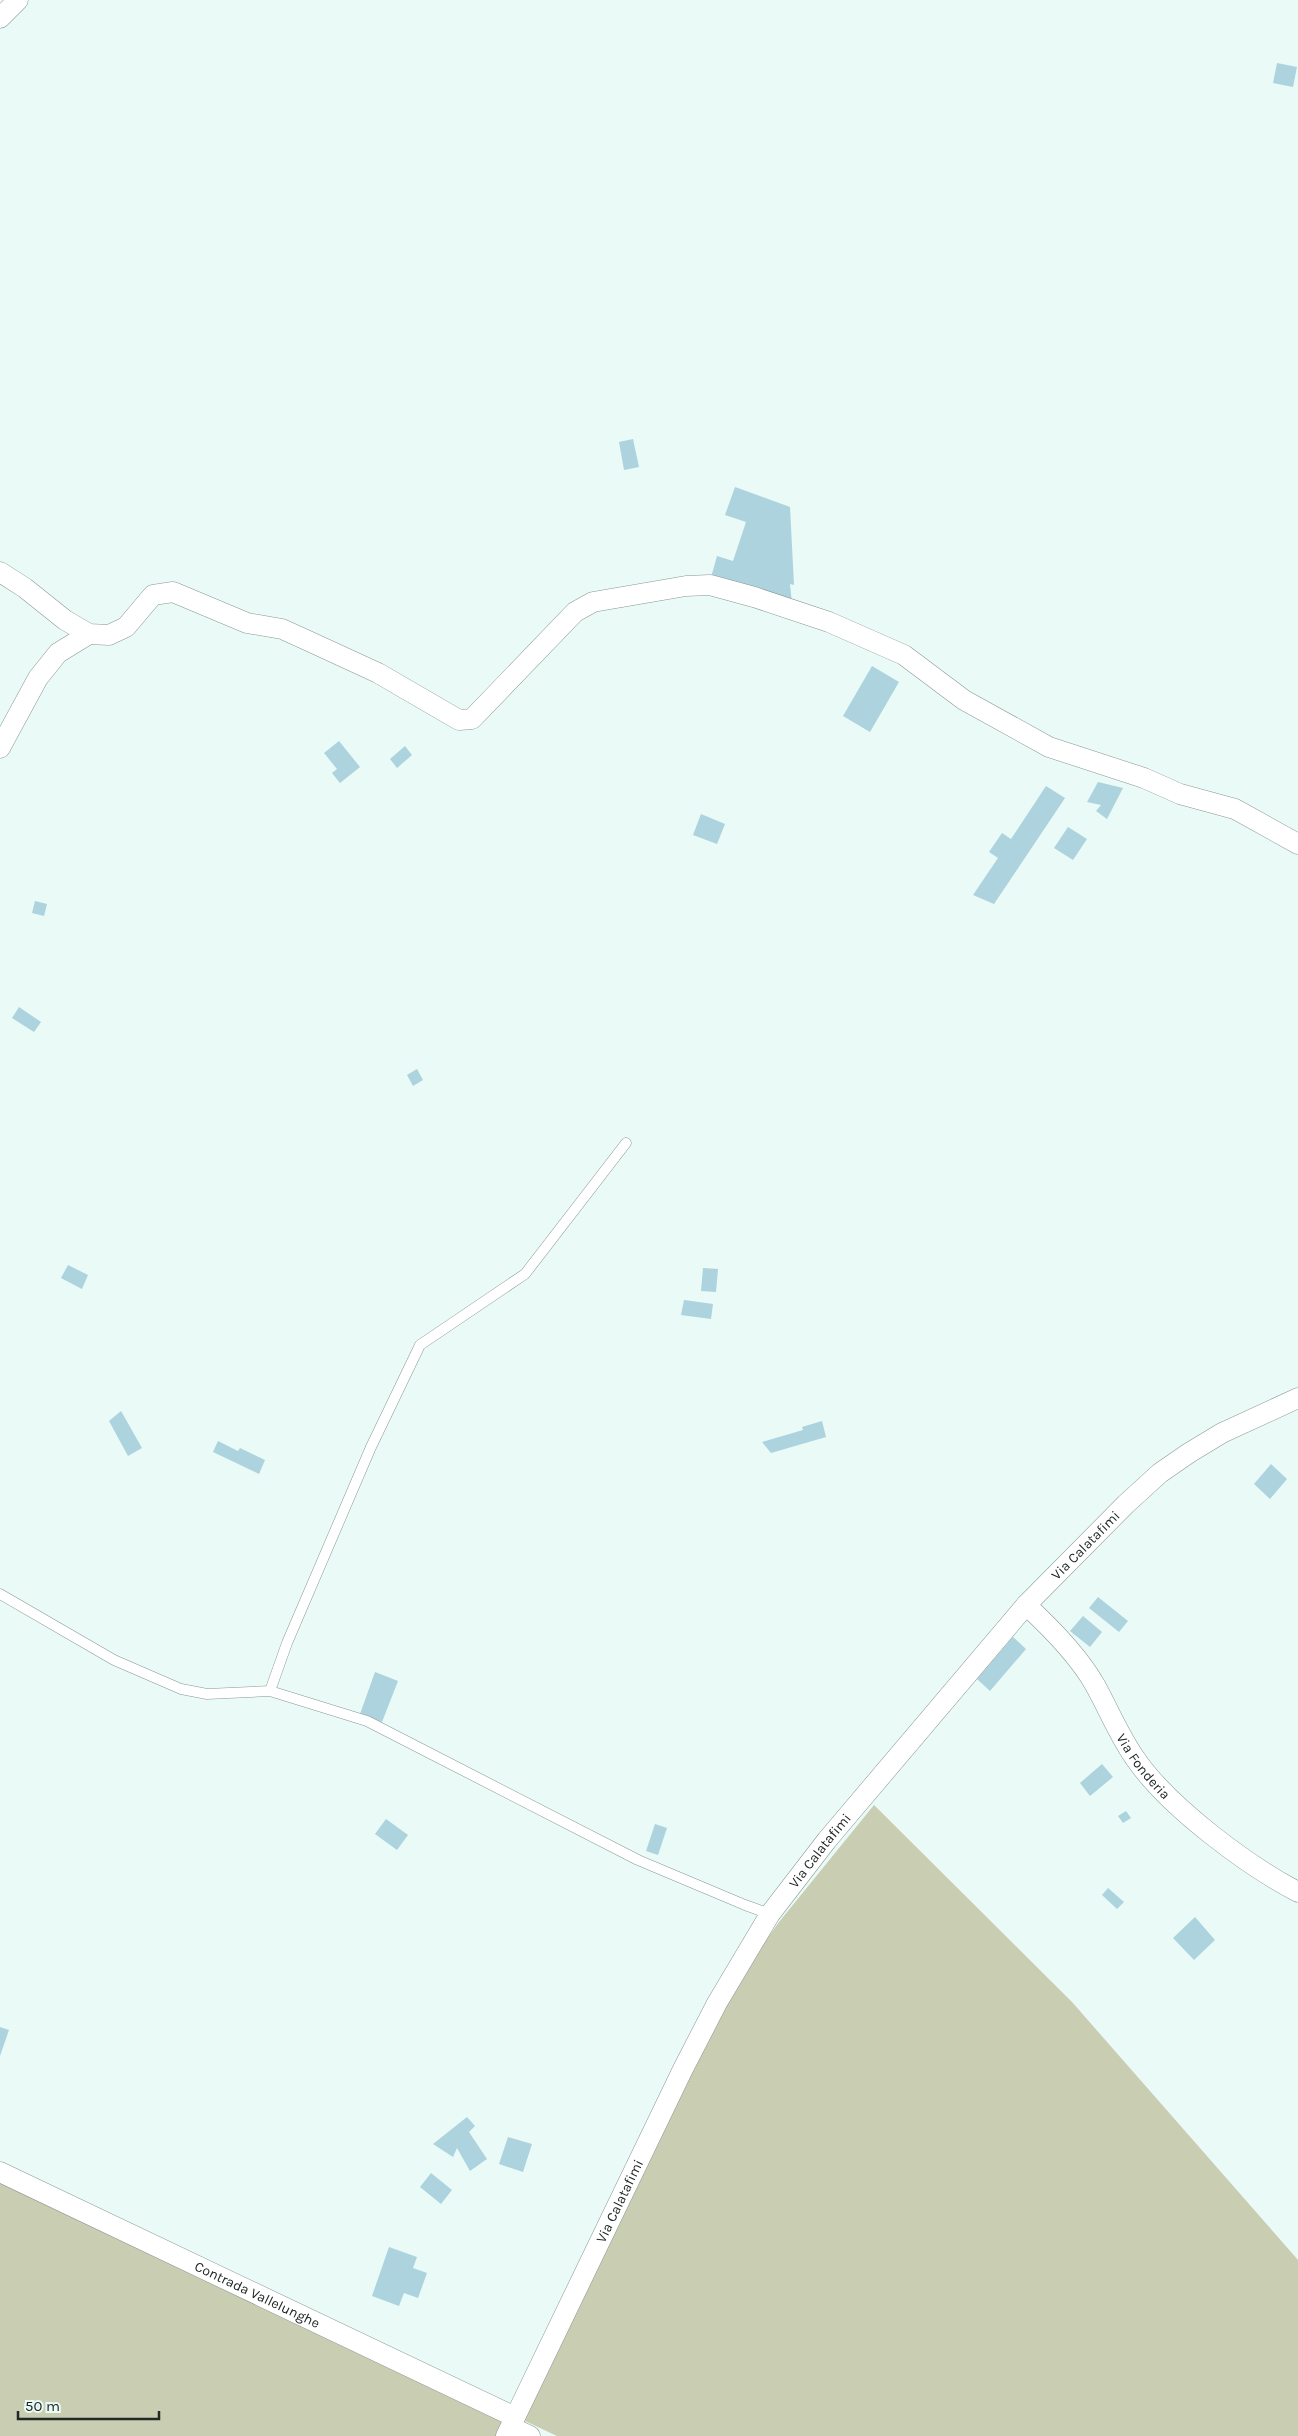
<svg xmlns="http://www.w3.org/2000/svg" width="1298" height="2436" viewBox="0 0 1298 2436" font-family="Karla,sans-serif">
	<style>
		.green { fill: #c9cdb2 }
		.building { fill: #acd3de }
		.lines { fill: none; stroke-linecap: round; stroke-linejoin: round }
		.service-casing { stroke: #899895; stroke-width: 11 }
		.minor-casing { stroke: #899895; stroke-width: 21 }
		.service { stroke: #fff; stroke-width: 10 }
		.minor { stroke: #fff; stroke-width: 20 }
		.labels { text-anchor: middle; stroke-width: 4.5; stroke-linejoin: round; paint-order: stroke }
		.street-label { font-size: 14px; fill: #212826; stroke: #e9faf7 }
	</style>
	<rect width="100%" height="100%" fill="#e9faf7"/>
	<path class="green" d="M874 1805 1072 2002 1298 2260V2436H557L523 2420 691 2070 745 1970 779 1922Z
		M0 2183 506 2416 497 2436H0Z"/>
	<path class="building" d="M1277 63 1297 67 1293 87 1273 83Z
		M633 439 639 467 624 470 619 442Z
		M735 487 790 507 794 585 790 584 792 604 710 581 717 556 733 561 746 522 725 515Z
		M872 666 899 682 870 732 843 716Z
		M339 741 360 767 340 783 332 773 337 769 324 753Z
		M405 746 412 755 397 768 390 759Z
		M1098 782 1123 788 1107 819 1096 811 1101 805 1087 802Z
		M1046 786 1065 798 994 904 973 895 998 858 989 852 1002 833 1011 839Z
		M701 814 725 824 717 844 693 835Z
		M1068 827 1087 839 1073 860 1054 848Z
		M35 901 47 904 44 916 32 913Z
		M19 1007 41 1022 34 1032 12 1018Z
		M417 1069 423 1080 413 1086 407 1075Z
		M68 1265 88 1275 82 1289 61 1278Z
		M703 1268 718 1269 716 1292 701 1291Z
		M684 1300 713 1304 711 1319 681 1315Z
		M121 1411 142 1448 128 1456 109 1421Z
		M822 1421 826 1437 771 1453 762 1442 803 1430 802 1427Z
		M218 1441 238 1451 240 1448 265 1460 259 1474 213 1452Z
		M1271 1464 1287 1479 1270 1499 1254 1484Z
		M1098 1597 1128 1621 1119 1632 1089 1608Z
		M1083 1616 1102 1632 1090 1647 1070 1631Z
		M1013 1637 1026 1649 990 1691 977 1679Z
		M375 1672 398 1681 382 1722 360 1714Z
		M1102 1764 1113 1777 1090 1796 1080 1783Z
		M1126 1811 1131 1818 1123 1823 1118 1816Z
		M386 1819 408 1835 397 1850 375 1834Z
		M655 1824 667 1828 658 1855 646 1851Z
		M1108 1888 1124 1902 1117 1909 1102 1895Z
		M1195 1917 1215 1940 1194 1960 1173 1938Z
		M0 2027 9 2030 0 2056Z
		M467 2117 475 2126 469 2132 487 2159 470 2171 457 2148 453 2157 433 2144Z
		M508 2137 532 2144 523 2172 499 2164Z
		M431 2173 452 2190 441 2204 420 2187Z
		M389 2247 417 2257 413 2268 427 2273 418 2298 404 2293 399 2306 372 2296Z"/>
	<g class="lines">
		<defs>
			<path id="service" d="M0 1594 114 1660 181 1689 207 1694 270 1691 367 1721 638 1860 745 1905 770 1914
				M270 1691 287 1643 371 1447 420 1345 525 1274 626 1143"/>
			<g id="minor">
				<path d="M0 18 18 0"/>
				<path d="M0 572 25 588 65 620 89 634 109 635 126 627 153 595 173 592 247 623 282 629 302 638 378 673 459 720 472 719 575 612 593 602 686 586 710 585 754 597 829 622 904 655 964 700 1049 747 1144 778 1180 794 1235 809 1298 844"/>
				<path d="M0 748 38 678 58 653 89 634"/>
				<path id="s1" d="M1026 1605C1051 1628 1078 1655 1095 1685 1109 1710 1120 1738 1137 1761 1170 1808 1248 1866 1298 1892"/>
				<path id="s2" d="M0 2172 515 2417"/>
				<path d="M511 2427 530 2436"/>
				<path id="s3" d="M506 2436 683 2069 717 2003 770 1914 827 1840 1026 1605 1126 1504 1160 1473 1189 1453 1222 1433 1298 1398"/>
			</g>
		</defs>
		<use href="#service" class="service-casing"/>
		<use href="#minor" class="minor-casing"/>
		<use href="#service" class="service"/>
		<use href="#minor" class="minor"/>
	</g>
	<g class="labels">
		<g class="street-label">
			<text dy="5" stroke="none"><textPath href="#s3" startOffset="1071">Via Calatafimi</textPath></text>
			<text dy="5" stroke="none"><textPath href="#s1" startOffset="201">Via Fonderia</textPath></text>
			<text dy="5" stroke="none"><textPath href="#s3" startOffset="666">Via Calatafimi</textPath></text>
			<text dy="5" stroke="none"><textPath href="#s3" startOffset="261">Via Calatafimi</textPath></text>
			<text dy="5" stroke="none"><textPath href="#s2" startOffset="285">Contrada Vallelunghe</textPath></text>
		</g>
	</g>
	<path d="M18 2411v8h141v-8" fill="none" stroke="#212826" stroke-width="2.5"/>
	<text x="25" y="2411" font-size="15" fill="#212826" stroke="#e9faf7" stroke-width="4" paint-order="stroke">50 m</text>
</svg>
